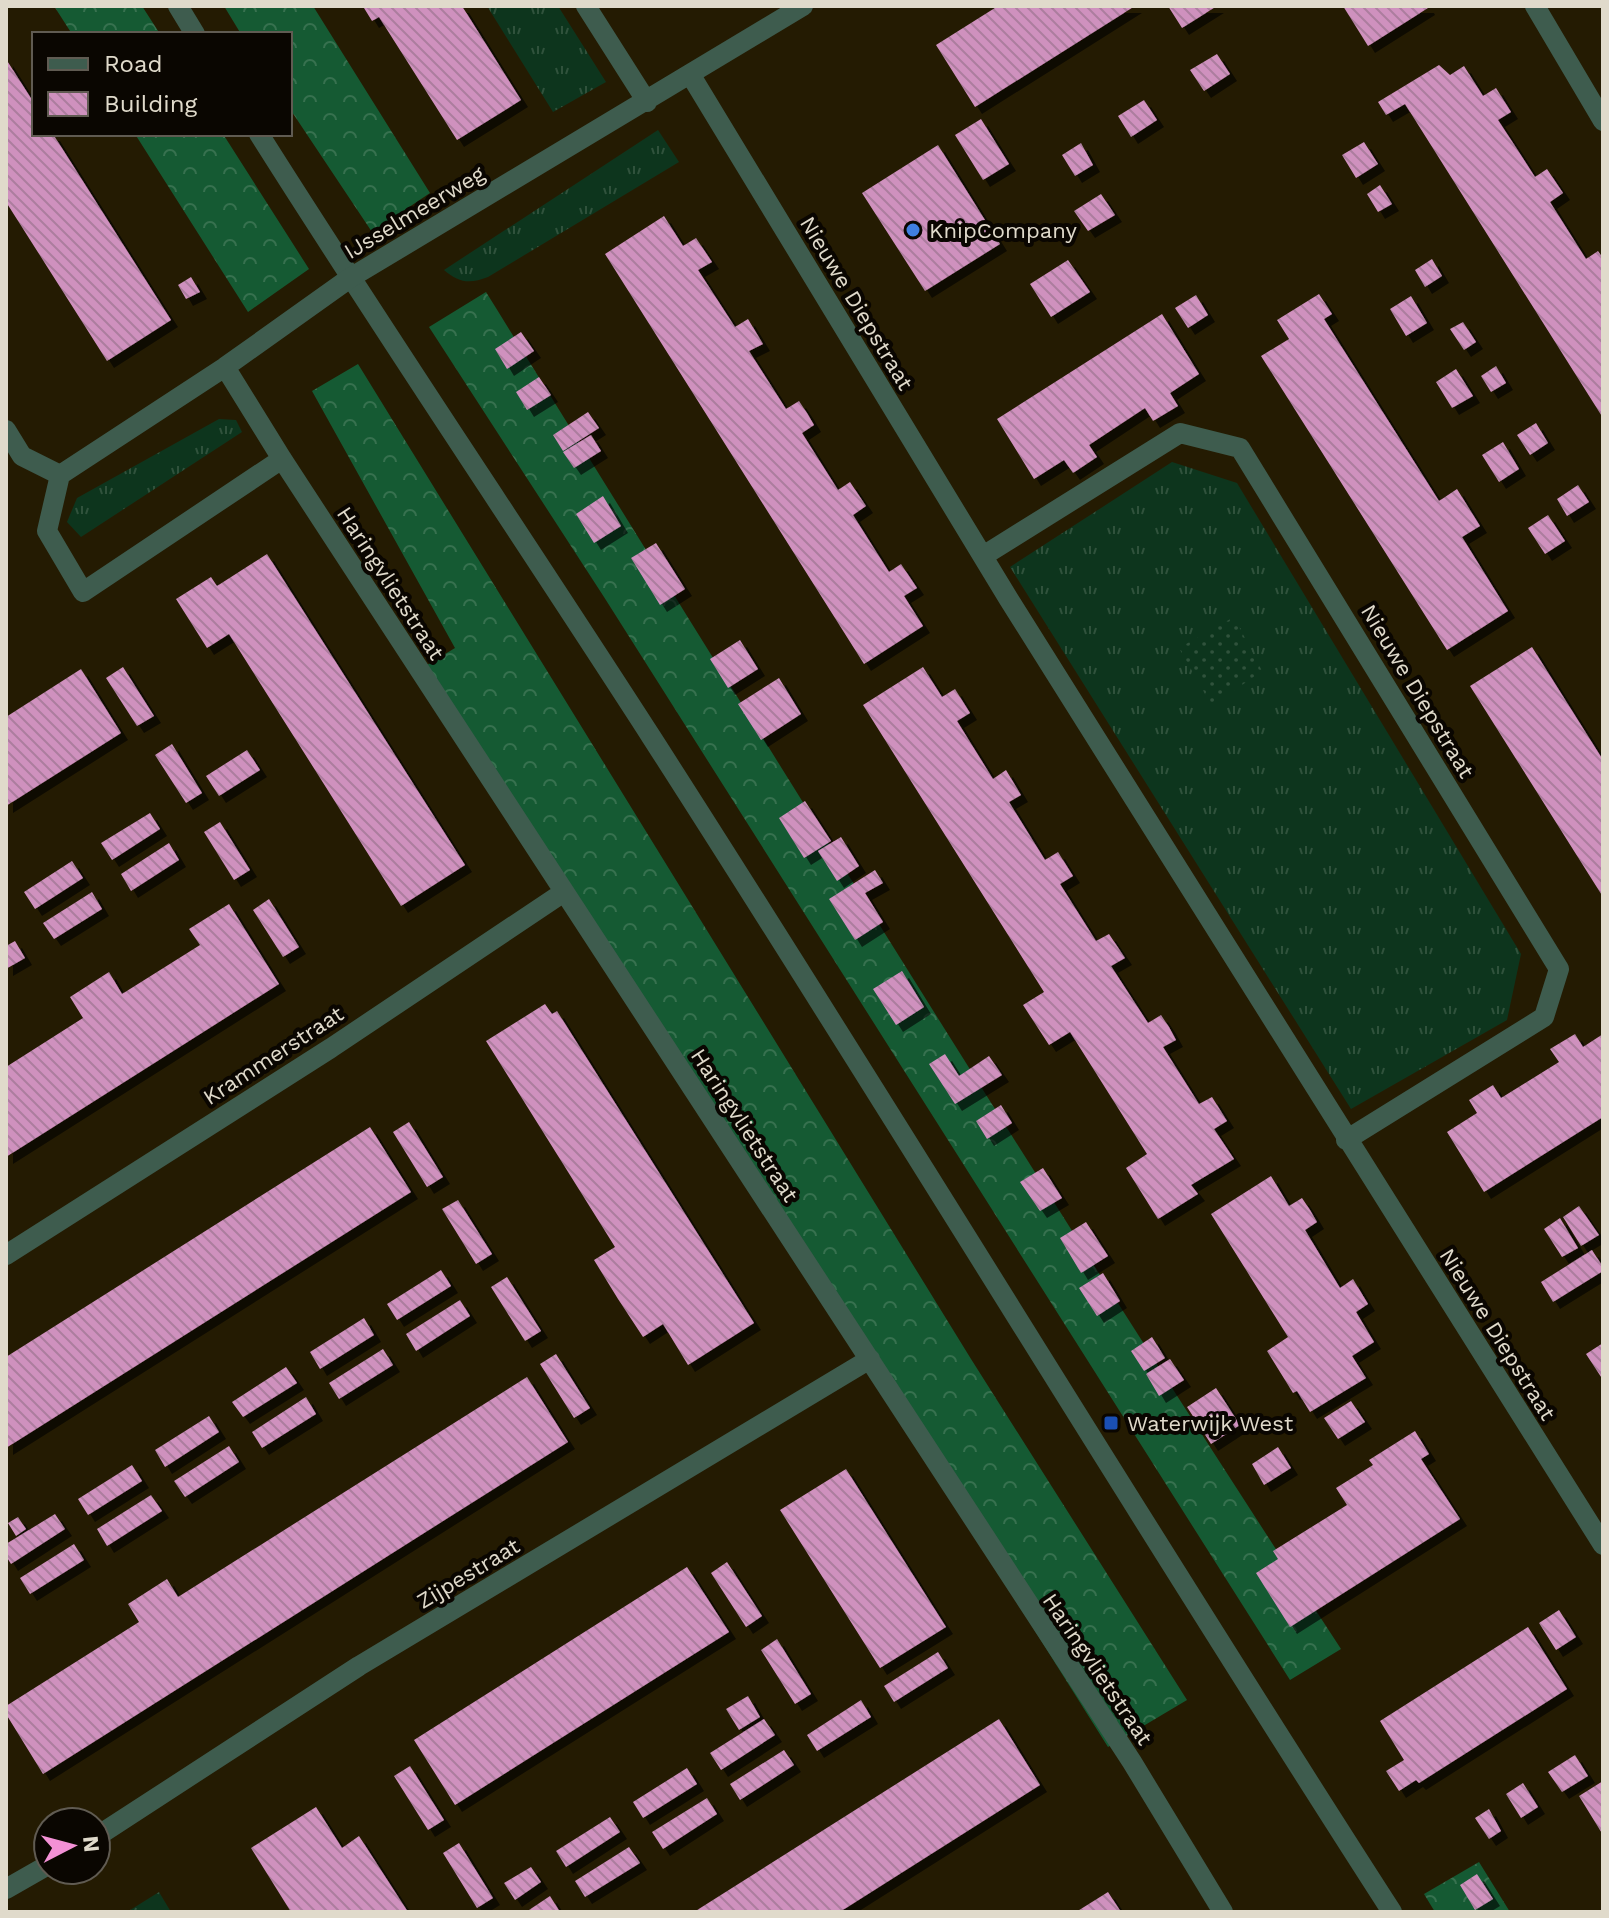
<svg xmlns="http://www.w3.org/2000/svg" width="1609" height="1918" viewBox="0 0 1609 1918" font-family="'Work Sans',sans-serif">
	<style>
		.grass { fill: url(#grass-tufts) }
		.forest { fill: url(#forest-crowns) }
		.park { fill: url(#park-dots) }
		.building { fill: url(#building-back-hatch); filter: url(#shadow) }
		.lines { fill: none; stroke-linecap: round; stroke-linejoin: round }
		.lane { stroke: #3e5c4e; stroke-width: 20 }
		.street { stroke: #3e5c4e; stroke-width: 20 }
		.shop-dot { fill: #3f7fe0; stroke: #0a0601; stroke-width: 3 }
		.transit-dot { fill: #1a4fb4; stroke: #0a0601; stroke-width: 3 }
		.labels { text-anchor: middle; stroke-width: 8; stroke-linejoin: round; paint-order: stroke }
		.street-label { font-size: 22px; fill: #e0dacb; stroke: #0a0601 }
		.poi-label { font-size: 22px; fill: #e0dacb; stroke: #0a0601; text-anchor: start }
	</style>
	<defs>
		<pattern id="grass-tufts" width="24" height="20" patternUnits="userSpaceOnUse" patternTransform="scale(2)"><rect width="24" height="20" fill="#0d351d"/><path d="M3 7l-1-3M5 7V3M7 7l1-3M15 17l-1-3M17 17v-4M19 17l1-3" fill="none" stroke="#30523c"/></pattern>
		<pattern id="forest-crowns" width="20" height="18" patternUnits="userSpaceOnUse" patternTransform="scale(2)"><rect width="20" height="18" fill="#155a33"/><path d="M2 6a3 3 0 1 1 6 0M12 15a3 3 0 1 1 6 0" fill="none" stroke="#37714f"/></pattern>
		<pattern id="park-dots" width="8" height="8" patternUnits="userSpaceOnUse" patternTransform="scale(2)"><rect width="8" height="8" fill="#0d351d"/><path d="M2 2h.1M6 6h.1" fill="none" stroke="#30523c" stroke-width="1.8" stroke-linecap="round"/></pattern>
		<pattern id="building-back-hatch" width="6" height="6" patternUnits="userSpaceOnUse" patternTransform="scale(2)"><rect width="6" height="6" fill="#cf91be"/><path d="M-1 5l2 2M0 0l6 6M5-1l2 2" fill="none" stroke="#ac7d9e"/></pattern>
		<filter id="shadow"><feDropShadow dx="7" dy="7" stdDeviation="0" flood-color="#0009"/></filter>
	</defs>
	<rect width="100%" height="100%" fill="#241b02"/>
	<path class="grass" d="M487 6H558L606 82 553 112Z
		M658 130 679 162 488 277C470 284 459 283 444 270Z
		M219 419 236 420 242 432 81 537 67 522 77 498Z
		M1172 462 1237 483 1521 954 1507 1020 1351 1109 1010 567Z
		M159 1892 171 1912H127Z"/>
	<path class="forest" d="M54 6H142L160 34H72Z
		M224 6H313L430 193 372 232 290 109V34H241Z
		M135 134H223L309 269 248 312Z
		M486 292C768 746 1048 1201 1341 1649L1290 1680 604 597 429 327Z
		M358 364 971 1359 1187 1700 1108 1747 427 665 455 648 312 391Z
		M1479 1862 1510 1912H1435L1424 1894Z"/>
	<path class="park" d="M1234 617 1262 671 1212 706 1179 648Z"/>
	<path class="building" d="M368 6H462L521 100 457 140 379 17 372 21 364 8Z
		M998 6H1135L975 107 936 45Z
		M1168 6H1217L1182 28Z
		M1343 6H1427L1428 8 1368 46Z
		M1217 54 1230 74 1204 91 1190 70Z
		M6 59 34 103V134H53L171 320 107 361 6 202Z
		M1439 65 1450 75 1464 66 1483 96 1496 88 1511 112 1498 120 1517 149 1535 177 1547 169 1563 193 1550 202 1586 259 1598 251 1603 258V282L1601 283 1603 287V418L1405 104 1386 115 1378 102Z
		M1144 100 1157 120 1131 137 1118 116Z
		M981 119 1009 164 983 180 955 135Z
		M1364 142 1378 164 1356 178 1342 155Z
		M1081 143 1093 165 1075 176 1062 155Z
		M938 145 1000 244 925 291 862 193Z
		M1380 185 1392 204 1378 212 1367 194Z
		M1101 194 1115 215 1088 231 1074 211Z
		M664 216 683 246 696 238 712 262 698 270 735 327 748 319 763 344 749 351 786 409 799 401 807 413 814 425 802 433 838 490 850 482 866 506 853 515 889 572 901 564 917 588 904 596 923 626 864 664 605 254Z
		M1432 259 1442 276 1425 287 1415 270Z
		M1068 260 1090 292 1051 317 1030 284Z
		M191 277 200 292 186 299 178 285Z
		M1319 294 1332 314 1324 319 1439 501 1457 489 1480 526 1462 537 1508 611 1447 650 1261 356 1289 339 1277 320Z
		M1196 295 1208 315 1188 328 1175 308Z
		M1411 296 1427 323 1406 336 1390 309Z
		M1162 314 1199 374 1170 393 1178 406 1153 421 1145 408 1089 445 1097 457 1073 473 1064 460 1034 479 997 419Z
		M1463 322 1476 342 1464 350 1450 329Z
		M521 332 534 351 507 369 495 349Z
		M1496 366 1506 383 1491 392 1481 376Z
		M1456 369 1473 396 1452 408 1436 382Z
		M539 377 551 395 527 410 516 392Z
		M588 412 599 428 563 451 553 435Z
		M1536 423 1548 443 1530 455 1517 435Z
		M591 435 601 451 574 468 563 452Z
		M1503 442 1519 469 1499 482 1482 455Z
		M1578 485 1589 502 1567 516 1557 499Z
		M603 496 621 526 594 543 576 514Z
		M1548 515 1565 541 1545 554 1528 528Z
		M656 543 685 589 660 605 631 558Z
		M267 554 465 865 401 906 229 634 207 648 176 599 211 577 217 586Z
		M740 640 758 669 728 688 710 659Z
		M1532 647 1603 760V897L1470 686Z
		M123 667 154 716 137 726 106 678Z
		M923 667 942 697 955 689 970 713 957 721 993 779 1006 770 1021 795 1009 802 1045 860 1058 852 1073 876 1060 884 1096 941 1109 934 1125 958 1111 966 1148 1023 1161 1015 1169 1027 1176 1040 1163 1047 1199 1104 1212 1097 1227 1121 1214 1129 1234 1159 1191 1185 1198 1194 1158 1219 1126 1168 1147 1154 1070 1032 1049 1045 1023 1005 1044 992 863 705Z
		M81 669 121 733 6 806V717Z
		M779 678 801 714 761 740 738 704Z
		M172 744 202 793 186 803 155 755Z
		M247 750 260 770 219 796 206 776Z
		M805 801 831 841 804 858 779 818Z
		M150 813 160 829 112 860 101 843Z
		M220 822 250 870 234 880 204 832Z
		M841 837 859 866 837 881 818 851Z
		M169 843 179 860 131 891 121 874Z
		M72 861 83 878 35 909 24 892Z
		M875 870 883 883 865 893 883 922 855 940 829 899Z
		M92 892 102 909 54 939 43 923Z
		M269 899 299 947 283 957 253 910Z
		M229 904 279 984 6 1157V1067L83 1018 70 997 109 972 122 994 200 945 189 929Z
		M15 941 25 958 6 969V946Z
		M902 971 924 1007 896 1025 873 989Z
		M545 1004 552 1014 557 1011 754 1323 688 1365 663 1324 643 1337 618 1299 594 1260 615 1247 486 1041Z
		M1575 1034 1583 1047 1603 1034V1117L1484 1192 1447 1132 1477 1113 1469 1100 1480 1093 1493 1085 1501 1098 1559 1062 1550 1049Z
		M945 1054 959 1076 989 1056 1002 1075 955 1104 929 1064Z
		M1001 1105 1012 1123 987 1139 976 1121Z
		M409 1122 443 1177 427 1187 393 1132Z
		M370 1127 411 1192 6 1448V1357Z
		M1043 1168 1062 1198 1040 1211 1020 1182Z
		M1271 1176 1289 1206 1302 1198 1310 1210 1317 1222 1305 1230 1340 1288 1353 1279 1368 1304 1356 1312 1374 1342 1352 1356 1366 1378 1310 1412 1297 1391 1293 1393 1267 1351 1288 1337 1211 1214Z
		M458 1200 492 1254 476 1264 442 1209Z
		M1579 1206 1599 1235 1581 1246 1563 1217Z
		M1560 1218 1578 1248 1562 1257 1544 1229Z
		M1086 1222 1108 1256 1081 1273 1060 1238Z
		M1592 1250 1603 1267V1271L1553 1302 1541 1282Z
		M441 1270 451 1286 397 1320 387 1304Z
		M1103 1273 1120 1301 1097 1316 1079 1288Z
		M507 1277 541 1331 525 1341 491 1287Z
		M460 1300 470 1316 416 1351 406 1334Z
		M364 1318 374 1335 320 1369 310 1352Z
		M1152 1337 1165 1358 1144 1371 1131 1351Z
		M1603 1343V1380L1586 1354Z
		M383 1349 393 1365 339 1399 329 1383Z
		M556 1354 590 1408 574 1418 540 1364Z
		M1170 1359 1184 1380 1159 1396 1146 1374Z
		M286 1367 297 1383 243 1417 232 1402Z
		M527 1377 568 1442 43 1774 6 1714V1706L139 1622 128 1604 167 1579 178 1597Z
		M1216 1388 1240 1425 1211 1444 1187 1407Z
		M306 1397 316 1414 262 1448 252 1432Z
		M1351 1401 1365 1422 1338 1439 1324 1418Z
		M209 1416 219 1432 165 1467 155 1450Z
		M1415 1431 1429 1454 1421 1459 1460 1519 1290 1627 1256 1573 1278 1559 1273 1551 1347 1505 1336 1488 1373 1465 1369 1460Z
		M229 1446 239 1462 185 1497 174 1481Z
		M1278 1447 1291 1468 1264 1485 1252 1464Z
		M132 1465 142 1481 88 1515 78 1499Z
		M846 1469 946 1627 880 1668 780 1510Z
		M151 1495 162 1511 107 1546 97 1529Z
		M55 1514 65 1529 11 1564 6 1556V1544Z
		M18 1517 26 1529 16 1536 8 1523Z
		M74 1544 84 1560 30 1594 20 1578Z
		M727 1562 762 1616 746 1627 711 1573Z
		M687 1567 729 1632 455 1805 414 1740Z
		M1559 1610 1576 1637 1556 1650 1539 1623Z
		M1528 1627 1567 1689 1419 1783 1416 1780 1399 1791 1386 1771 1404 1760 1380 1721Z
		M777 1639 811 1694 795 1704 761 1650Z
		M938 1652 948 1668 894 1702 884 1686Z
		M748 1696 760 1717 739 1730 726 1709Z
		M861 1700 871 1717 817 1751 807 1735Z
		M764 1719 775 1735 721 1770 710 1753Z
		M999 1719 1040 1785 846 1908 839 1912H694Z
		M784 1750 794 1765 740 1800 730 1784Z
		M1575 1755 1588 1776 1562 1792 1548 1772Z
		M410 1766 444 1820 428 1830 394 1776Z
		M687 1768 697 1784 643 1818 633 1802Z
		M1603 1781V1835L1579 1796Z
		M1523 1783 1538 1807 1521 1818 1506 1794Z
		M707 1798 717 1814 663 1849 652 1832Z
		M316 1807 342 1848 359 1836 408 1912H291L251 1848Z
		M1489 1809 1501 1831 1489 1839 1475 1818Z
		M610 1817 620 1832 566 1867 556 1851Z
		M459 1843 493 1898 477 1908 443 1853Z
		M629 1847 640 1863 585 1897 575 1881Z
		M531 1867 541 1882 515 1900 504 1883Z
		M1477 1874 1493 1899 1475 1910 1460 1885Z
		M1108 1892 1121 1912H1076Z
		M550 1896 560 1912H526Z"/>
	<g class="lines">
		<path class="lane" d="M178 6 195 34
			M259 134C387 337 522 536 652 738 902 1127 1141 1523 1392 1912"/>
		<path class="street" d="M586 6 647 102
			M1535 6 1603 121
			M690 74 1008 598 1603 1545
			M225 367 282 459 1132 1762 1223 1912
			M6 430 22 456 60 475 47 531 83 592 282 459
			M60 475 225 367 350 278 803 6
			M983 556 1180 433 1240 448 1559 969 1544 1017 1346 1140
			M6 1255 331 1048 564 892
			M96 1837 359 1666 870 1359
			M6 1889 48 1865"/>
	</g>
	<circle class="shop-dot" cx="913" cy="230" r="8"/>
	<rect class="transit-dot" x="1103" y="1415" width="16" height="16" rx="4"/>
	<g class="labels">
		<g class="street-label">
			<text transform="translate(414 212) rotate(-31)" y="8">IJsselmeerweg</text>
			<text transform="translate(857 303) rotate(59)" y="8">Nieuwe Diepstraat</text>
			<text transform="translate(391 583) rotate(57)" y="8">Haringvlietstraat</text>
			<text transform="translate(1418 691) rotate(59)" y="8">Nieuwe Diepstraat</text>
			<text transform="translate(273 1055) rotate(-33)" y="8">Krammerstraat</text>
			<text transform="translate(745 1125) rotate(57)" y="8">Haringvlietstraat</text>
			<text transform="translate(1498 1334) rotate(58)" y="8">Nieuwe Diepstraat</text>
			<text transform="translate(468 1573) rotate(-31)" y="8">Zijpestraat</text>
			<text transform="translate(1098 1669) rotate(56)" y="8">Haringvlietstraat</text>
		</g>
		<g class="poi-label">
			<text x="929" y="238">KnipCompany</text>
			<text x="1127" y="1431">Waterwijk West</text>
		</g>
	</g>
	<rect width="1609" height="1918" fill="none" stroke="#e0dacb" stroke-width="16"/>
	<rect x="32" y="32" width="260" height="104" fill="#0a0601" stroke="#605b52" stroke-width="2"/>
	<rect x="48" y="58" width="40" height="12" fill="#3e5c4e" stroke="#605b52" stroke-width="2"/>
	<text x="104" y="72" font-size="24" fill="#e0dacb">Road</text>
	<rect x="48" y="92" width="40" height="24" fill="url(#building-back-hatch)" stroke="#605b52" stroke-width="2"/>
	<text x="104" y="112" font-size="24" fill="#e0dacb">Building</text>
	<g transform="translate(72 1846) rotate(84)"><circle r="38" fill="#0a0601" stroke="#605b52" stroke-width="2"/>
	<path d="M0-6L14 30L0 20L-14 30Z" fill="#f391d6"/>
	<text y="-12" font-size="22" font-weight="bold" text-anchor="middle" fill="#e0dacb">N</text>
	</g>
</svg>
